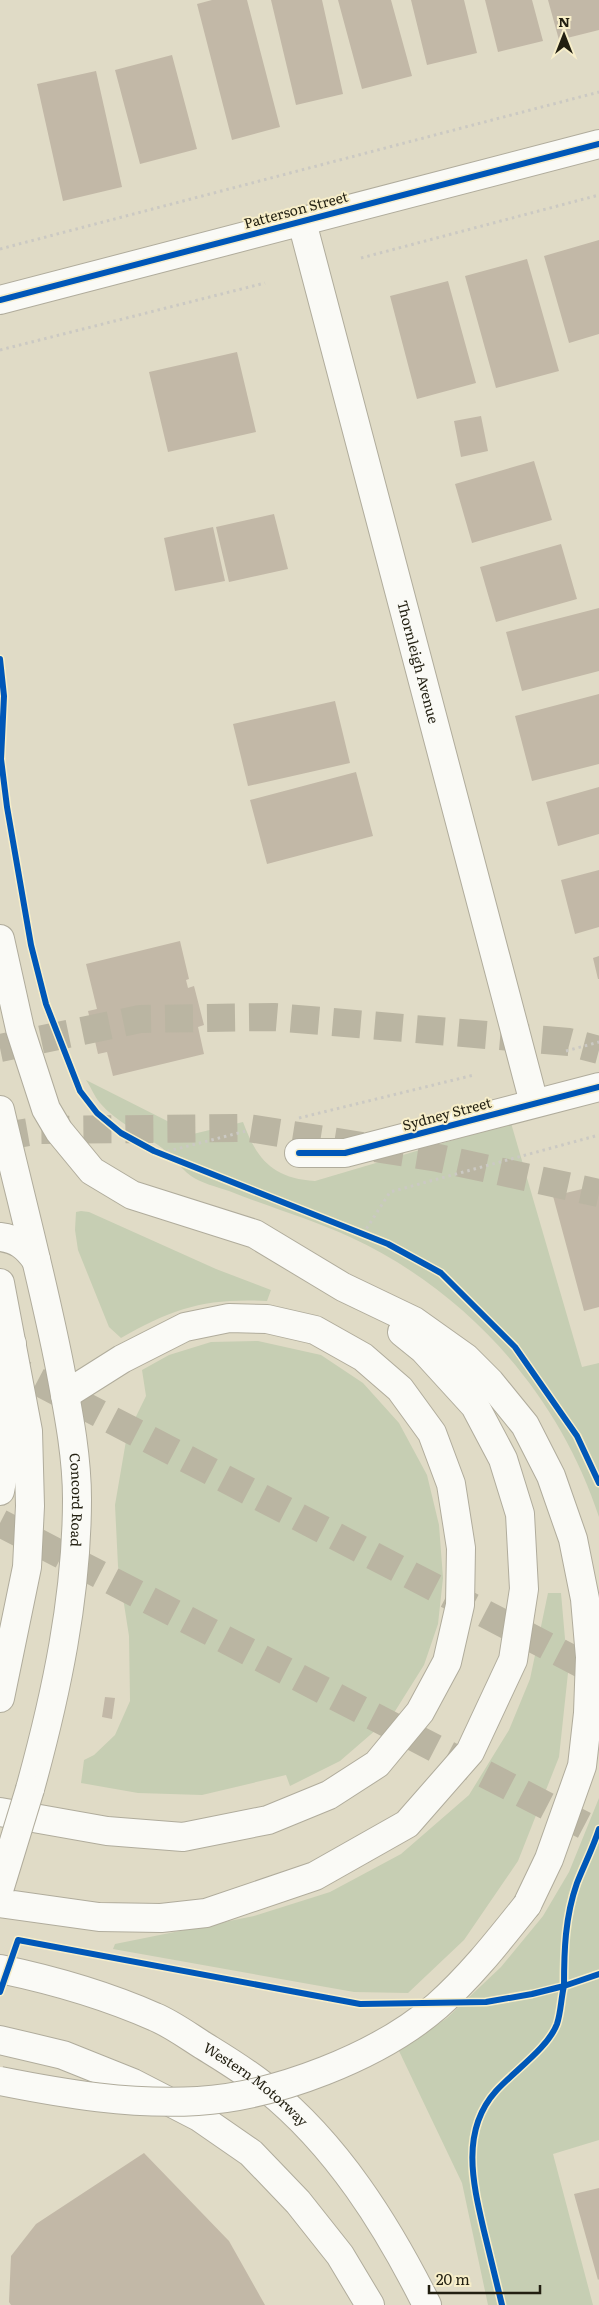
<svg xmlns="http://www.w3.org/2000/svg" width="599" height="2305" viewBox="0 0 599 2305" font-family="Literata,serif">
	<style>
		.green { fill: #c6ceb3 }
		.building { fill: #c2b8a7 }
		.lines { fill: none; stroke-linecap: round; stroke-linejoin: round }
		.highway-tunnel { stroke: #bab5a2; stroke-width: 28; stroke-dasharray: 28 14; stroke-linecap: butt }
		.street-casing { stroke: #b0ac9c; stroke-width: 30 }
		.primary-casing { stroke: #b0ac9c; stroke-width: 30 }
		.highway-casing { stroke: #b0ac9c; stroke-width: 30 }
		.path { stroke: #cbc9c3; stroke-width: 3; stroke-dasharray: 2.5 4; stroke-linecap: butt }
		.street { stroke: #fafaf6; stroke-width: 28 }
		.primary { stroke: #fafaf6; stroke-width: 28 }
		.highway { stroke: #fafaf6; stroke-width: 28 }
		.primary-bridge-casing { stroke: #b0ac9c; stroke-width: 30; stroke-linecap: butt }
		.highway-bridge-casing { stroke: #b0ac9c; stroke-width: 30; stroke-linecap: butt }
		.primary-bridge { stroke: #fafaf6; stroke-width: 28 }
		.highway-bridge { stroke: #fafaf6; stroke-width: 28 }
		.cycleway-casing { stroke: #f7eec9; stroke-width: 9 }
		.cycleway { stroke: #0057b8; stroke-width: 6 }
		.labels { text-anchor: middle; stroke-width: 4; stroke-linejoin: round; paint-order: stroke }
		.street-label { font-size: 14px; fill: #221f11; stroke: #f7eec9 }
	</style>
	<rect width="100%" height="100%" fill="#e0dbc6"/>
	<path class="green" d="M86 1080 193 1134 243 1122C257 1160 273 1178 315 1181L511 1123 582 1367 599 1363V1517C559 1394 467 1291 350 1237 311 1219 269 1207 229 1191 217 1187 201 1183 191 1176 179 1167 170 1153 158 1145 139 1132 115 1121 100 1103 94 1096 91 1087 86 1080Z
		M81 1211 89 1212 216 1269 271 1290 267 1301C206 1298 173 1308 121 1338L109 1327 78 1250 75 1230 76 1212Z
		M258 1341 321 1355 363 1383 399 1423 427 1475 439 1525 443 1578 438 1624 424 1665 392 1716 340 1761 290 1786 286 1775 202 1795 138 1793 81 1783 84 1760 94 1755 115 1735 130 1701 129 1636 118 1566 115 1505 127 1435 146 1396 142 1370 169 1355 211 1342Z
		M548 1593H561L568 1673 559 1757 518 1861 464 1940 408 1993 354 1992 113 1949 115 1944 254 1916 330 1892 401 1854 469 1795 509 1730 530 1679Z
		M599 1798V2140L553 2154 593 2305H488L462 2183 399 2051 447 2018 501 1967 543 1916 569 1872Z"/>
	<path class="building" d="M212 0H247L280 127 232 140 197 4Z
		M271 0H322L343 94 296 105Z
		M338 0H391L412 76 362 89Z
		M411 0H464L477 53 427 65Z
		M485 0H532L543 41 498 52Z
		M548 0H599V30L559 40Z
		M172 55 197 149 140 164 115 70Z
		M96 71 122 187 63 201 37 84Z
		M599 240V334L569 343 544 256Z
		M527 259 559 371 496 388 465 276Z
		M448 281 476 383 417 399 390 296Z
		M237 352 256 432 168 452 149 372Z
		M481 416 488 451 461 457 454 421Z
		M534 461 552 520 472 543 455 484Z
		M274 514 288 569 229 582 216 527Z
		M213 527 225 581 175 591 164 538Z
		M561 544 577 599 496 622 480 567Z
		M599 608V671L522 691 506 632Z
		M599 694V764L532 781 515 716Z
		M335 701 350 763 248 786 233 724Z
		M356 772 373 836 267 864 250 800Z
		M599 787V834L558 846 546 802Z
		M599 870V927L575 934 561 880Z
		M180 941 189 979 186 980 188 988 194 986 204 1025 198 1027 204 1054 113 1076 107 1052 98 1054 88 1011 97 1009 86 964Z
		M599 956V979H598L593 958Z
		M599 1185V1307L584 1311 553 1196Z
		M105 1697 115 1698 112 1719 102 1717Z
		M144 2153 229 2241 265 2305H11L9 2302 11 2256 36 2224Z
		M599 2188V2279L598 2280 574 2194Z"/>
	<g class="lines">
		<path class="highway-tunnel" d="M0 1048 140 1019 274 1017 569 1042 599 1050
			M0 1137 40 1130 248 1128 438 1158 599 1193
			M0 1362 599 1673
			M0 1523 599 1833"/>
		<defs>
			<g id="street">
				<path id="s1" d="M302 222 534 1103"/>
				<path d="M299 1153H345L599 1087"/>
			</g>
			<g id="primary">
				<path d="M0 300 599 144"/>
				<path id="s2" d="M0 1110C20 1196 43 1281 60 1368 68 1411 77 1455 77 1499 77 1597 56 1695 30 1789"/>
				<path d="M0 1237C17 1239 26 1246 36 1260"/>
				<path d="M0 1283 28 1431 30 1506 27 1567 0 1698"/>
			</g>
			<g id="highway">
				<path d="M0 939 20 1029 46 1109 59 1131 92 1171 132 1195 255 1234 343 1287 414 1321 466 1358 490 1382 525 1425 551 1476 573 1539 585 1599 590 1657 588 1713 582 1766 549 1859 527 1905"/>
				<path d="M0 1491 12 1429V1344"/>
				<path d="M0 1812 107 1831 183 1837 268 1820 329 1795 377 1764 420 1712 447 1662 460 1605 461 1548 451 1484 432 1433 400 1389 363 1357 315 1330 267 1319 229 1318 185 1327 122 1359 65 1395"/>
				<path d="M0 1903 99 1917 161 1918 206 1913 315 1876 407 1824 470 1752 513 1660 524 1589 520 1514 503 1459 475 1406 423 1349 402 1332"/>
				<path id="s3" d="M0 1969C53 1980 105 1995 155 2017 172 2024 188 2036 204 2046 225 2059 247 2072 266 2088 337 2145 387 2225 427 2305"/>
				<path d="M0 2040 63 2055 133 2083 199 2117 251 2153 298 2202 340 2255 370 2305"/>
			</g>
		</defs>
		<use href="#street" class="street-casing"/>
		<use href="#primary" class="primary-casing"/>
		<use href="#highway" class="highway-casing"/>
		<path class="path" d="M0 249 599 92
			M361 258 599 195
			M0 350 265 283
			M566 1051 599 1042
			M299 1118 474 1075
			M161 1153 246 1131
			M363 1234 390 1192 599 1135"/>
		<use href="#street" class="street"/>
		<use href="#primary" class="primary"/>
		<use href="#highway" class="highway"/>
		<defs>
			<path id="primary-bridge" d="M0 1887 30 1789"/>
			<path id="highway-bridge" d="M0 2081C65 2094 131 2105 198 2101 276 2096 378 2057 437 2006 471 1976 499 1940 527 1905"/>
		</defs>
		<use href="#primary-bridge" class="primary-bridge-casing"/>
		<use href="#highway-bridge" class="highway-bridge-casing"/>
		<use href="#primary-bridge" class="primary-bridge"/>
		<use href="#highway-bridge" class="highway-bridge"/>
		<defs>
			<path id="cycleway" d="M0 300 599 144
				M0 659 4 696 1 759 7 807 31 945 46 1004 80 1091 97 1113 121 1133 154 1151 388 1244 441 1273 515 1347 577 1436 599 1483
				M299 1153H345L599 1087
				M0 1992 18 1940 360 2004 486 2002 532 1994 564 1986C564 1951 565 1917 577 1883 584 1865 593 1848 599 1829
				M502 2305C496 2280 490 2256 484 2231 473 2184 460 2131 496 2091 514 2071 548 2048 557 2024 561 2012 561 1998 564 1986L599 1974"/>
		</defs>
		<use href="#cycleway" class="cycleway-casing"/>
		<use href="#cycleway" class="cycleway"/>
	</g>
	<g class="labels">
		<g class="street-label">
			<text transform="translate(296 210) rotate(-15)" y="5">Patterson Street</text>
			<text dy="5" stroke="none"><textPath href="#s1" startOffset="455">Thornleigh Avenue</textPath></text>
			<text transform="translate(447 1114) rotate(-15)" y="5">Sydney Street</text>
			<text dy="5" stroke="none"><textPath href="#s2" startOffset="398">Concord Road</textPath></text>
			<text dy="5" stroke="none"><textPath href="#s3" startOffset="284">Western Motorway</textPath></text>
		</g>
	</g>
	<g transform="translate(564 35)" stroke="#f7eec9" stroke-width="4" paint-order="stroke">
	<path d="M0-4L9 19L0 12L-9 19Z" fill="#221f11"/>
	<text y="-8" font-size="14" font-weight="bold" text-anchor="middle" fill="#221f11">N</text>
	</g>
	<path d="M429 2285v8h111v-8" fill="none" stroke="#221f11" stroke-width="2.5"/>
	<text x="436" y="2285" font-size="15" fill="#221f11" stroke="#f7eec9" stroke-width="4" paint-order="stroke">20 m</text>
</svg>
